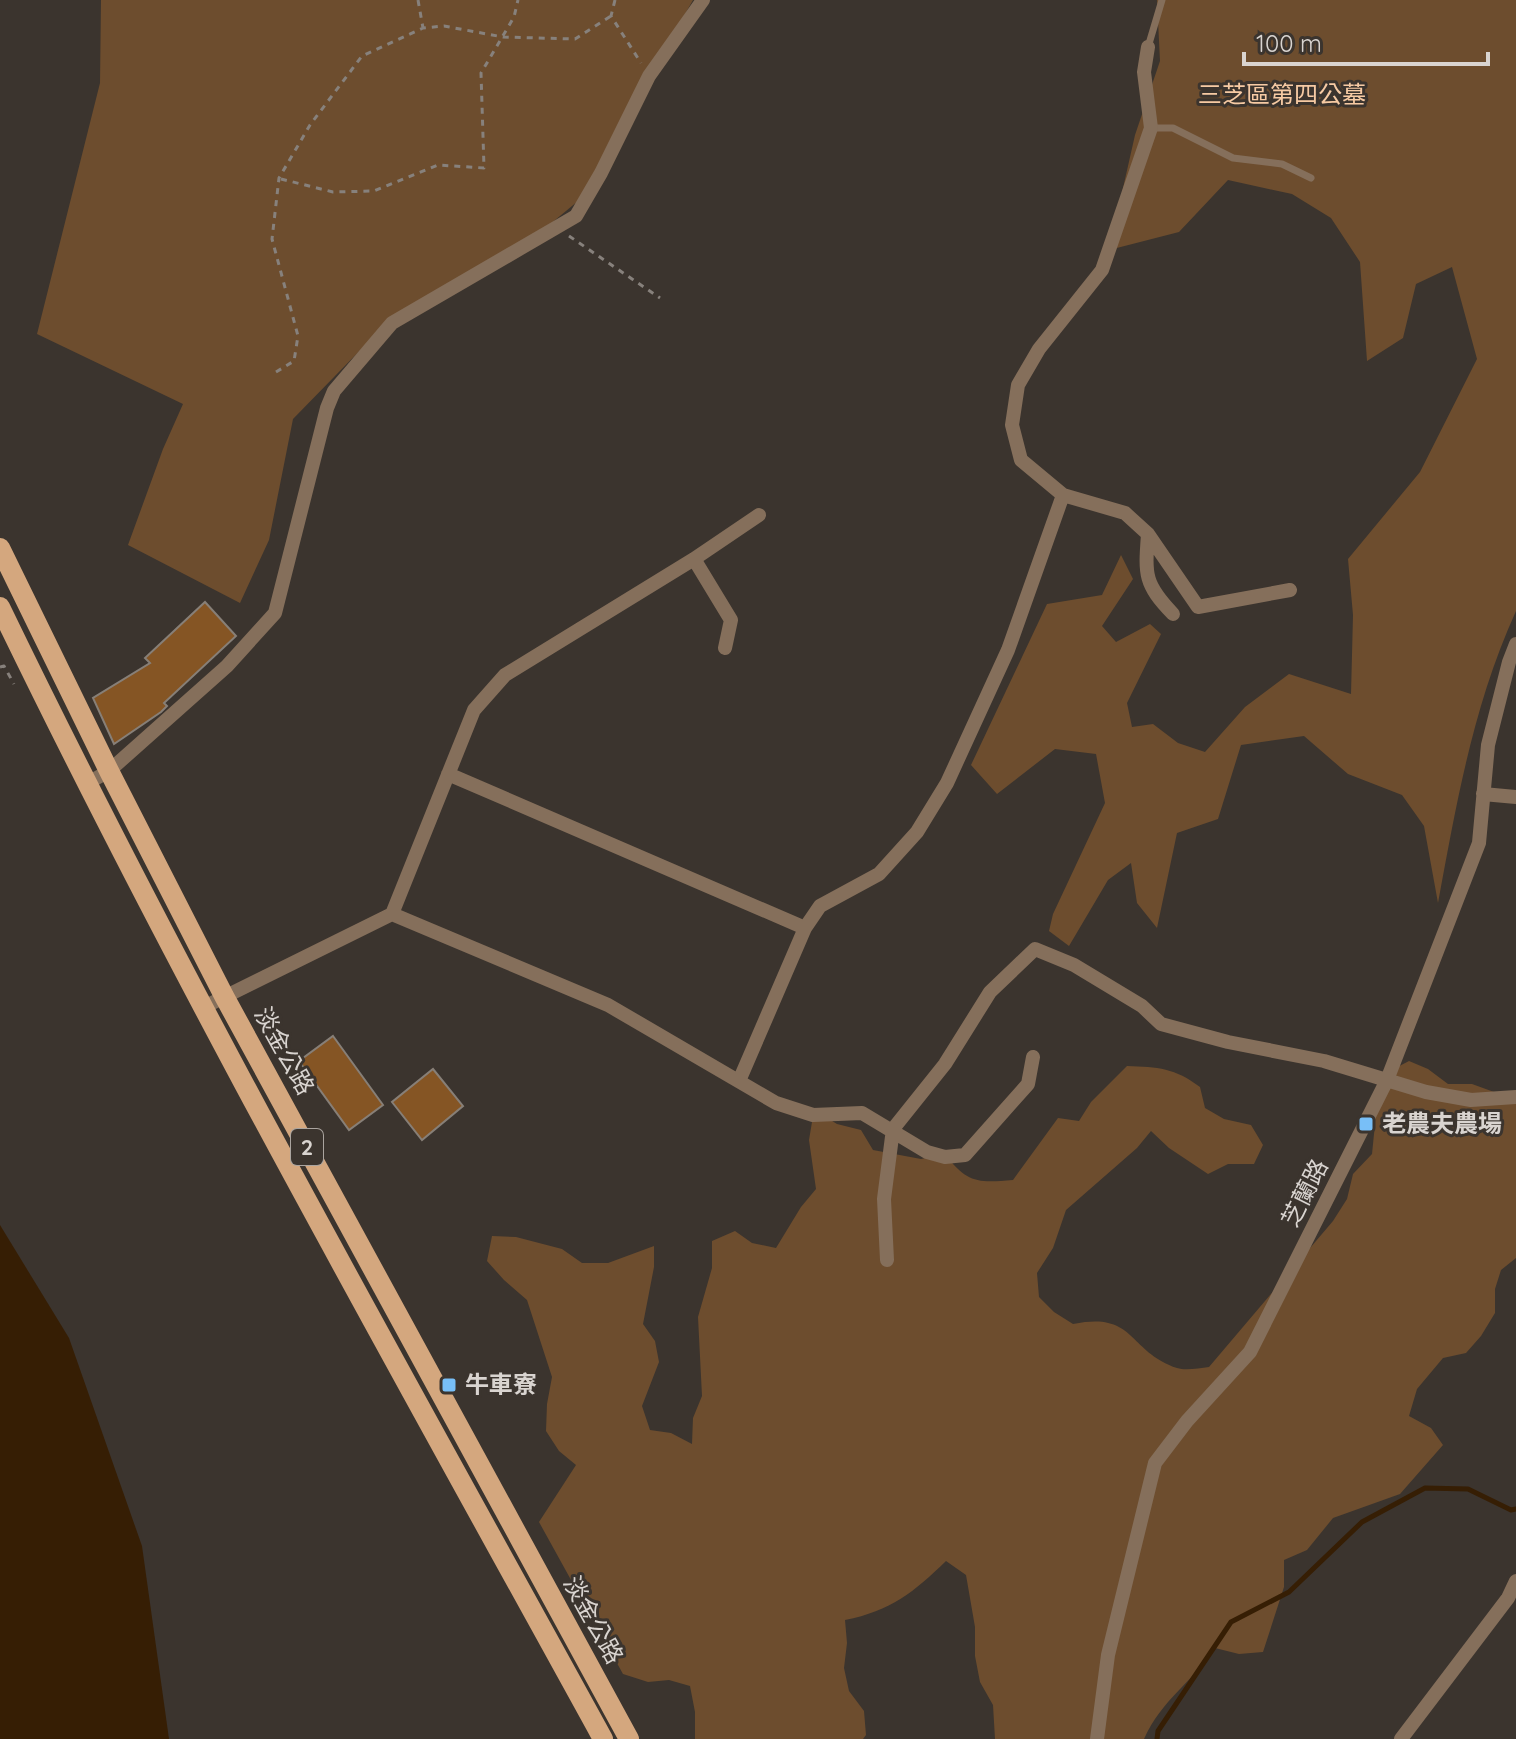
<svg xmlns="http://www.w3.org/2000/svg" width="1516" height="1739" viewBox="0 0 1516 1739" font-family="Quicksand,'Noto Sans TC',sans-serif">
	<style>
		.green { fill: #6d4d2e }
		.water { fill: #361e04 }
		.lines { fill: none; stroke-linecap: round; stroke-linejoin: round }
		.stream { stroke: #361e04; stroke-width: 5 }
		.building { fill: #855524; stroke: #877f77; stroke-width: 2 }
		.path { stroke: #87817c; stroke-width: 3; stroke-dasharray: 6 6; stroke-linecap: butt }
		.service { stroke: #856f5b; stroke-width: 7 }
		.minor { stroke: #856f5b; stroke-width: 14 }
		.primary { stroke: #d4a77e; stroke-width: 20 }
		.poi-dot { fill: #78bff7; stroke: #3b342e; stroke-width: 3 }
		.labels { text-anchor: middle; stroke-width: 6; stroke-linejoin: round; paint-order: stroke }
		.shield { fill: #3b342e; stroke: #aaa49f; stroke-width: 2 }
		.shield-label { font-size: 22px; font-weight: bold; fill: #d9d4d0 }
		.park-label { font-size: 24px; fill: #f6caa3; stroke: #3b342e }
		.street-label { font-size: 24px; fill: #d9d4d0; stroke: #3b342e }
		.poi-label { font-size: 24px; font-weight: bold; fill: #d9d4d0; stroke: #3b342e; text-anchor: start }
	</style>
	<rect width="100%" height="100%" fill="#3b342e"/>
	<path class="green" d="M101 0H693L578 201 501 265 376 334 293 419 269 540 240 603 128 545 163 449 183 404 37 334 100 83Z
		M1157 0H1516V611C1473 706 1457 801 1438 903L1424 826 1402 795 1348 774 1304 736 1241 745 1218 819 1177 833 1157 928 1137 903 1131 863 1108 880 1069 946 1049 931 1053 914 1105 803 1096 754 1055 749 997 794 971 765 1047 604 1102 595 1121 555 1133 579 1102 626 1116 642 1150 624 1161 634 1127 703 1132 727 1153 724 1178 743 1205 752 1245 707 1289 674 1351 694 1353 615 1348 559 1420 472 1477 359 1452 267 1416 284 1403 338 1367 361 1360 262 1331 218 1292 194 1228 180 1179 232 1109 250 1135 135 1160 61Z
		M1409 1061 1428 1069 1448 1084H1472L1516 1100V1258L1501 1270 1495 1289V1313L1481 1336 1466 1353 1443 1358 1417 1389 1409 1416 1431 1428 1443 1445 1400 1494 1333 1518 1307 1550 1284 1560V1587L1263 1652 1239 1654 1215 1648C1191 1684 1162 1699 1144 1739H995L993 1705 980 1682 975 1656V1627L966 1575 946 1561C914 1592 891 1611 845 1620L847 1643 844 1668 849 1691 864 1711 866 1735 863 1739H695V1712L690 1686 669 1680 648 1682 623 1674 539 1522 576 1465 559 1451 546 1431 547 1404 552 1377 527 1300 504 1280 487 1261 492 1236 516 1237 562 1249 582 1263H608L654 1246V1267L643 1324 655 1341 659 1362 642 1406 650 1430 671 1433 692 1444 693 1418 702 1396 698 1317 712 1268V1241L735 1231 752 1243 776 1248 801 1207 816 1189 809 1140 814 1110 837 1124 861 1130 873 1150 921 1159 945 1154C967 1183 977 1183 1013 1180L1058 1118 1079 1121 1091 1102 1127 1066C1158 1067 1175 1068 1200 1087L1205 1108 1224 1119 1251 1125 1263 1145 1254 1164H1228L1208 1174 1169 1148 1151 1131 1137 1148 1066 1210 1053 1248 1037 1273 1039 1297 1054 1312 1073 1324C1136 1311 1127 1351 1177 1368 1186 1371 1199 1368 1209 1367L1333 1221 1347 1199 1353 1174 1372 1154 1375 1124 1373 1095 1386 1073Z"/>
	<path class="water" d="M0 1225 69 1338 142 1546 169 1739H0Z"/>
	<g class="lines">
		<path class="stream" d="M1157 1739 1158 1731 1231 1622 1289 1592 1362 1522 1425 1488 1468 1489 1511 1510 1516 1509"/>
	</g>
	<path class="building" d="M205 602 236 636 164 703 167 706 161 712 114 744 93 698 150 663 145 658Z
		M333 1036 383 1105 349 1130 299 1061Z
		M433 1069 463 1106 422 1140 392 1102Z"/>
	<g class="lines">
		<path class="path" d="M418 0 423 28
			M615 0 611 16 641 63
			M281 179 333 192 374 191 438 165 484 168 481 73 514 17 518 0
			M569 236 660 298
			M276 372 294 361 298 336 272 239 279 178 310 125 362 56 423 28 444 26 503 37 575 39 611 16
			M0 667 4 666 14 684"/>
		<path class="service" d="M1148 47 1162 0
			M1151 128H1173L1233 158 1282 164 1311 178"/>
		<path class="minor" d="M1063 495 1021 460 1012 425 1018 385 1039 349 1102 270 1151 128 1144 72 1148 47
			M1148 534C1145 575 1144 584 1173 614
			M694 559 731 620 725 648
			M448 774 805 928
			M86 784 109 771 227 666 275 613 327 408 334 391 392 323 576 216 601 173 649 76 703 0
			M1483 794 1516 797
			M392 914 474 710 505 675 694 559 759 515
			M202 1008 392 914 608 1005 776 1103 813 1115 862 1113 927 1152 945 1157 965 1155 1028 1084 1033 1057
			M739 1081 805 928 820 906 879 874 917 832 947 783 1008 650 1063 495 1125 513 1148 534 1198 607 1290 590
			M887 1260 884 1199 893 1129 945 1064 990 992 1035 949 1074 965 1142 1006 1161 1024 1228 1042 1324 1061 1426 1092 1471 1100 1516 1097
			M1097 1739 1108 1655 1155 1463 1187 1421 1250 1352 1387 1080 1479 843 1488 745 1509 662 1516 644
			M1401 1739 1508 1598 1516 1581"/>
		<path class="primary" d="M0 548 109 771 224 996 629 1739
			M0 607C186 992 397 1364 603 1739"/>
	</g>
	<g class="poi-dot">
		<rect x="1358" y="1116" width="16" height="16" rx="4"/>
		<rect x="441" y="1377" width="16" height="16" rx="4"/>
	</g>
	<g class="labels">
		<rect class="shield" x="291" y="1129" width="32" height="36" rx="6"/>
		<g class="shield-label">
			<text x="307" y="1155">2</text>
		</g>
		<g class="park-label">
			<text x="1282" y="103">三芝區第四公墓</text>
		</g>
		<g class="street-label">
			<text transform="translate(284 1051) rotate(61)" y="8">淡金公路</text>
			<text transform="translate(1305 1193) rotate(-63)" y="8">芝蘭路</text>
			<text transform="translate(593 1620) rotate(61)" y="8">淡金公路</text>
		</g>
		<g class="poi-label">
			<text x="1382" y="1132">老農夫農場</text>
			<text x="465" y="1393">牛車寮</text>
		</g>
	</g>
	<path d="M1244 52v12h244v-12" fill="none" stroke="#d9d4d0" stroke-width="4"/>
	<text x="1256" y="52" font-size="24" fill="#d9d4d0" stroke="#3b342e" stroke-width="6" paint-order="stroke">100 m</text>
</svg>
